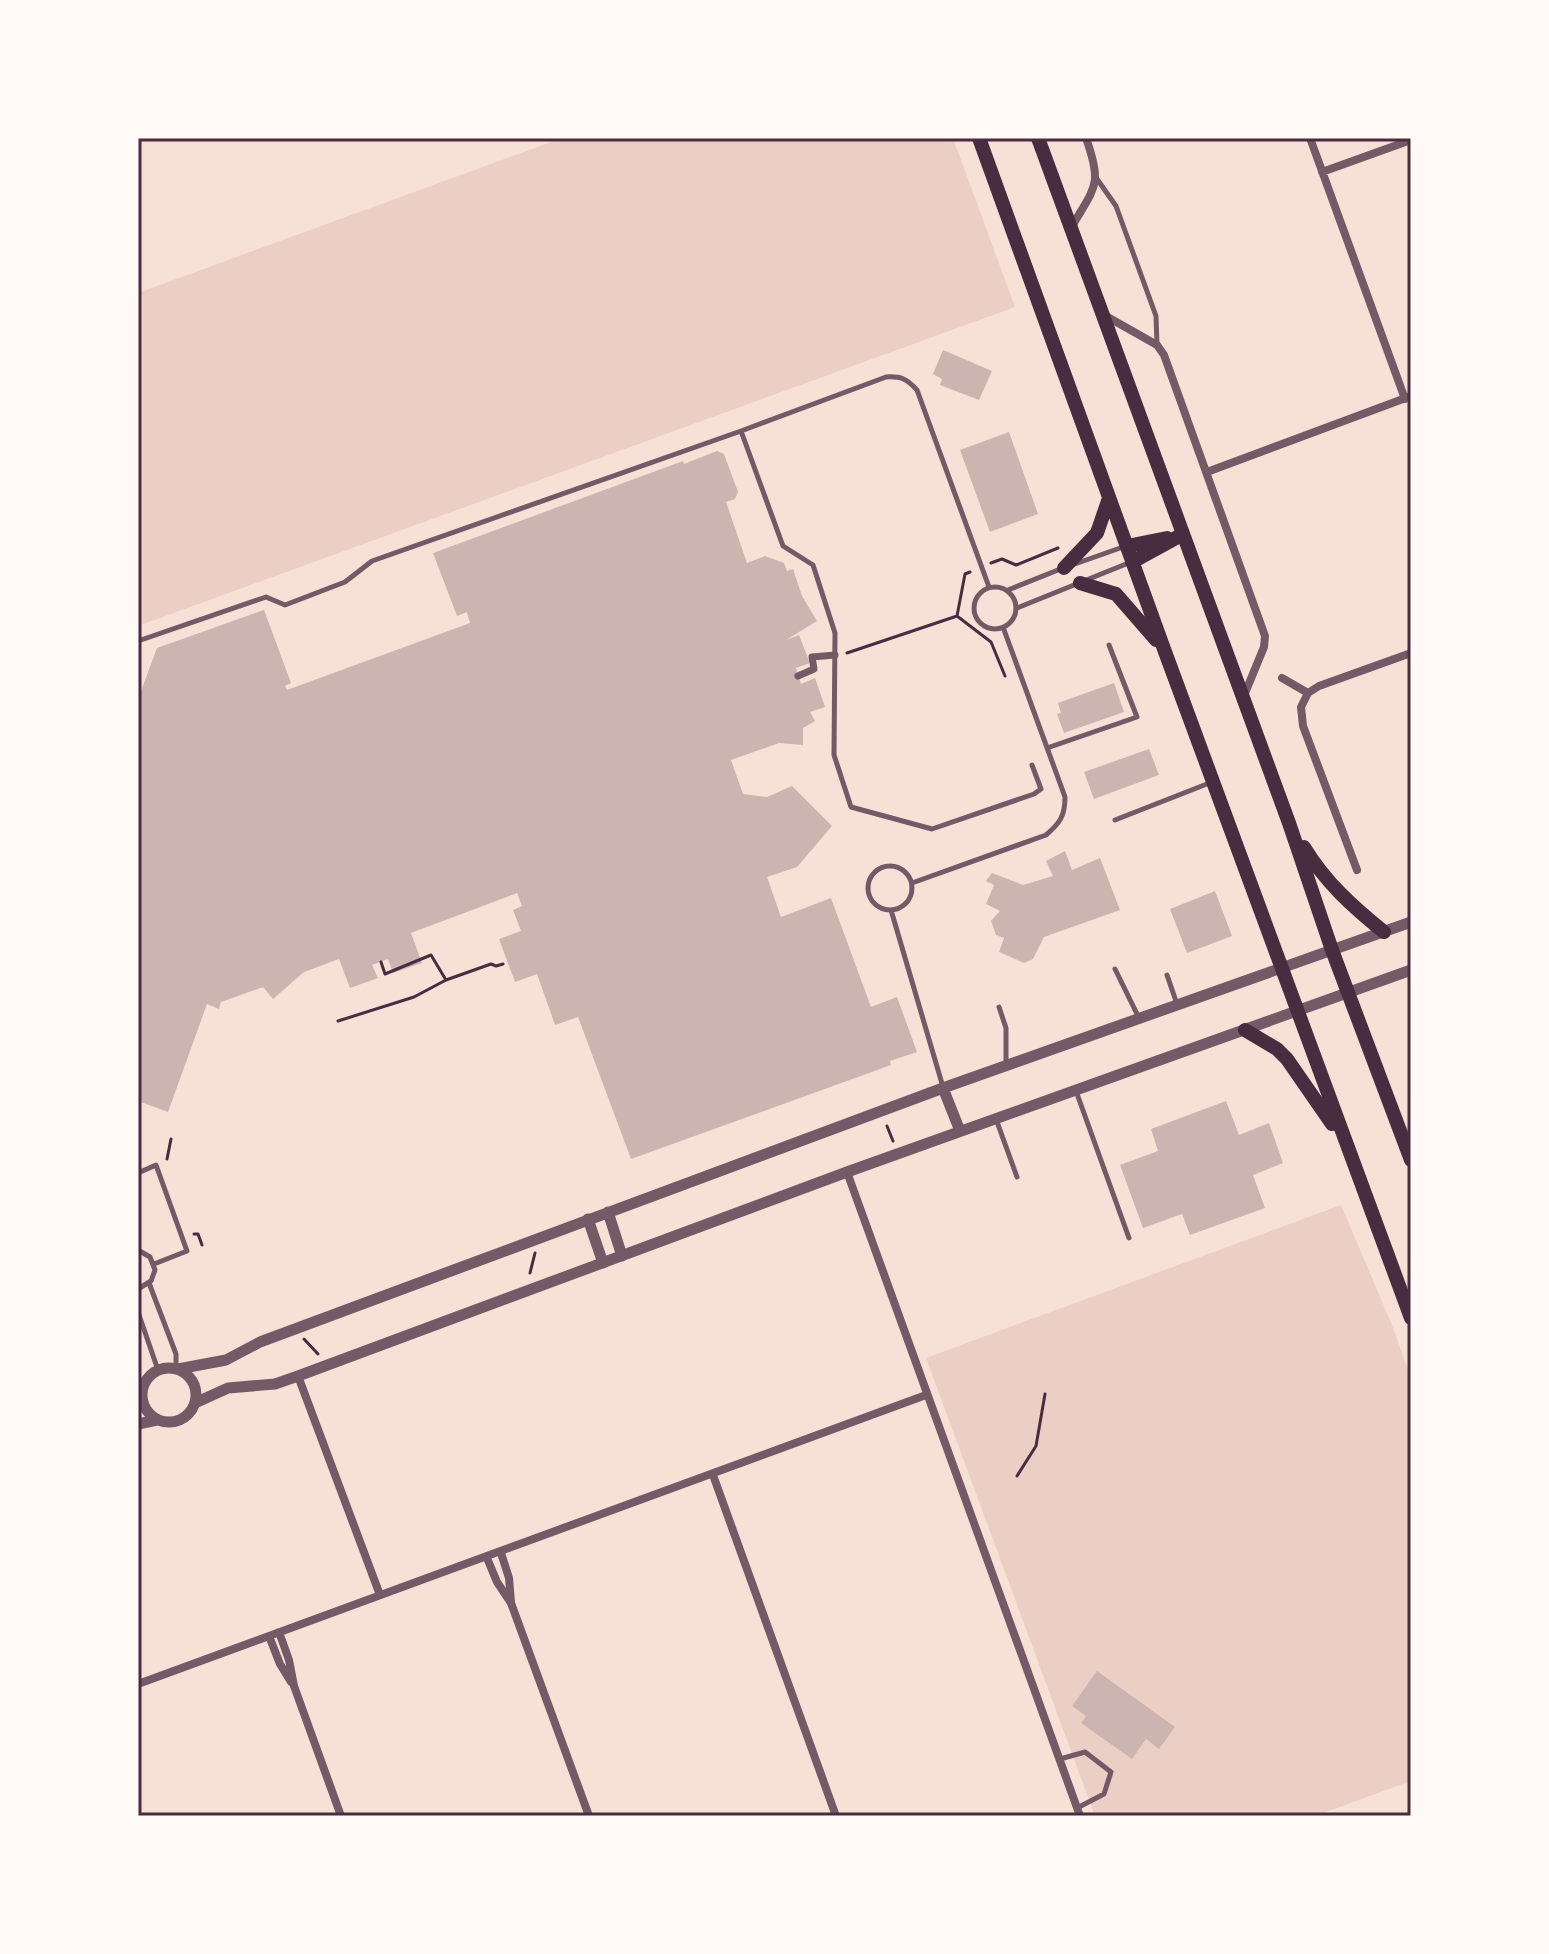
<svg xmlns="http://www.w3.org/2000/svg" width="1549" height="1954" viewBox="0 0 1549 1954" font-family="'Titillium Web',sans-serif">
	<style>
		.green { fill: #ebcfc5 }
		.building { fill: #ccb4b1 }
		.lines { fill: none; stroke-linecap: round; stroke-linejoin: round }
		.path { stroke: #4a2c40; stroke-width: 3 }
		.service { stroke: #755966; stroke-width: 5 }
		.pedestrian { stroke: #755966; stroke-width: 7 }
		.minor { stroke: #755966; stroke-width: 8 }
		.tertiary { stroke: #755966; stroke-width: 11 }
		.primary { stroke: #4a2c40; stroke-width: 14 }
		.neatline { fill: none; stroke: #4a2c40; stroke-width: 3 }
	</style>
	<rect width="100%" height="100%" fill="#f7e1d7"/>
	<path class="green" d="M562 138H953L1015 307 138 626V293Z
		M1341 1205 1392 1325 1411 1378V1781L1315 1816H1095L926 1358Z"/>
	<path class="building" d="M943 350 992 371 979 400 940 385 942 379 933 374Z
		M1009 432 1038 514 990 532 960 450Z
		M717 451 724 454 738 492 735 499 726 502 747 563 765 556 784 563 787 571 793 569 802 596 817 621 786 640 799 635 810 663 796 668 801 684 815 678 825 707 810 712 815 721 803 728V745L779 743 731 760 743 794 767 797 792 786 832 826 797 867 767 877 781 917 831 898 871 1007 897 997 917 1052 890 1061 891 1065 631 1159 578 1017 555 1025 537 974 515 982 499 939 521 931 513 910 522 906 517 893 411 933 422 963 393 973 388 959 372 965 378 978 350 988 339 959 304 972 273 999 263 987 221 1002 219 1009 207 1004 168 1112 138 1101V699L157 648 264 610 291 683 285 686 287 690 470 623 467 612 457 616 433 553 683 461 684 464Z
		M1114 683 1124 712 1064 733 1057 714 1061 713 1058 703Z
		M1149 749 1159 775 1094 799 1084 772Z
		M1065 851 1072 870 1100 858 1120 910 1044 937 1033 959 1024 963 999 952 1004 938 996 935 991 921 1000 911 986 904 994 885 986 881 992 873 1023 885 1053 876 1046 861Z
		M1215 891 1232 936 1187 953 1170 909Z
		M1226 1101 1239 1135 1269 1123 1283 1163 1253 1175 1265 1208 1190 1235 1182 1214 1143 1228 1120 1165 1158 1151 1151 1129Z
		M1097 1671 1175 1727 1159 1749 1146 1739 1132 1759 1081 1723 1086 1716 1072 1706Z"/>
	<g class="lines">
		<path class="path" d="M991 563 1002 559 1016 565 1058 548
			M957 616 991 642 1005 676
			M847 653 957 616 965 574 970 572
			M381 962 385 974 431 955 446 980
			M338 1021 414 997 446 980 491 964 496 966 503 964
			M887 1126 893 1141
			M167 1159 171 1139
			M194 1234H198L202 1245
			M530 1273 535 1253
			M304 1339 318 1354
			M1017 1476 1036 1446 1045 1394"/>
		<path class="service" d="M1097 179 1116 206 1156 316 1157 345
			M1072 565 1123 547
			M974 608a21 21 0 1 1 42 0a21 21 0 1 1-42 0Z
			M989 587 917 390C907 379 901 376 886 377L741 431 783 546 813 565 835 633 834 755 851 807 932 829 1034 794 1041 789 1032 765
			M1008 590 1063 568
			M1017 608 1131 562
			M138 641 266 597 285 605 345 582 372 561 741 431
			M1047 748 1137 717 1109 645
			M1115 820 1212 782
			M868 888a22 22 0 1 1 44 0a22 22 0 1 1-44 0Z
			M912 883 1046 835C1060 823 1065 816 1065 797L1003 627
			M891 910 943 1087
			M1115 969 1139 1018
			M1167 975 1177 1004
			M999 1007 1006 1028V1065
			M1076 1091 1129 1238
			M996 1119 1017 1177
			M138 1173 156 1165 187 1251 154 1264
			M138 1250 150 1257 155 1270 151 1281 138 1289
			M149 1283 176 1354V1369
			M138 1312 158 1370
			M1060 1759 1085 1752 1111 1772 1104 1794 1077 1808"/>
		<path class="pedestrian" d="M798 676 814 669 812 657 835 655"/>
		<path class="minor" d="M1310 138 1405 399
			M1322 172 1411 140
			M1071 228C1095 186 1103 186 1086 138
			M1104 315 1157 345 1164 355 1265 636 1264 647 1243 698
			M1207 472 1411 396
			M1282 678 1308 693 1319 686 1411 653
			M1308 693 1301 707 1303 726 1357 870
			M847 1172 1080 1816
			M298 1376 380 1595
			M713 1475 836 1816
			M501 1553 509 1578 511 1602
			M487 1558 497 1582 511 1603 589 1816
			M279 1632 289 1660 294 1686 341 1816
			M269 1636 280 1664 291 1682
			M138 1684 926 1395"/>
		<path class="tertiary" d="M943 1088 960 1131
			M608 1212 622 1256
			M588 1219 603 1263
			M142 1395a27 27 0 1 1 54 0a27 27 0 1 1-54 0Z
			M178 1369 226 1360 260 1342 943 1088 1411 922
			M195 1403 228 1388 275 1384 298 1376 847 1172 1411 970
			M138 1424 157 1420"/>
		<path class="primary" d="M979 138 1164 649 1411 1318
			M1038 138 1289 823 1332 950 1411 1160
			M1127 546 1167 538
			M1132 562 1183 534
			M1064 568 1097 533 1109 498
			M1080 583 1116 594 1156 640
			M1304 847C1325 882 1353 907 1384 932
			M1245 1030 1277 1049 1287 1059 1332 1124"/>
	</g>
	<rect width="1549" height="1954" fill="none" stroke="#fffaf5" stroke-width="280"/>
	<rect x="140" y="140" width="1269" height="1674" class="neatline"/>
</svg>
